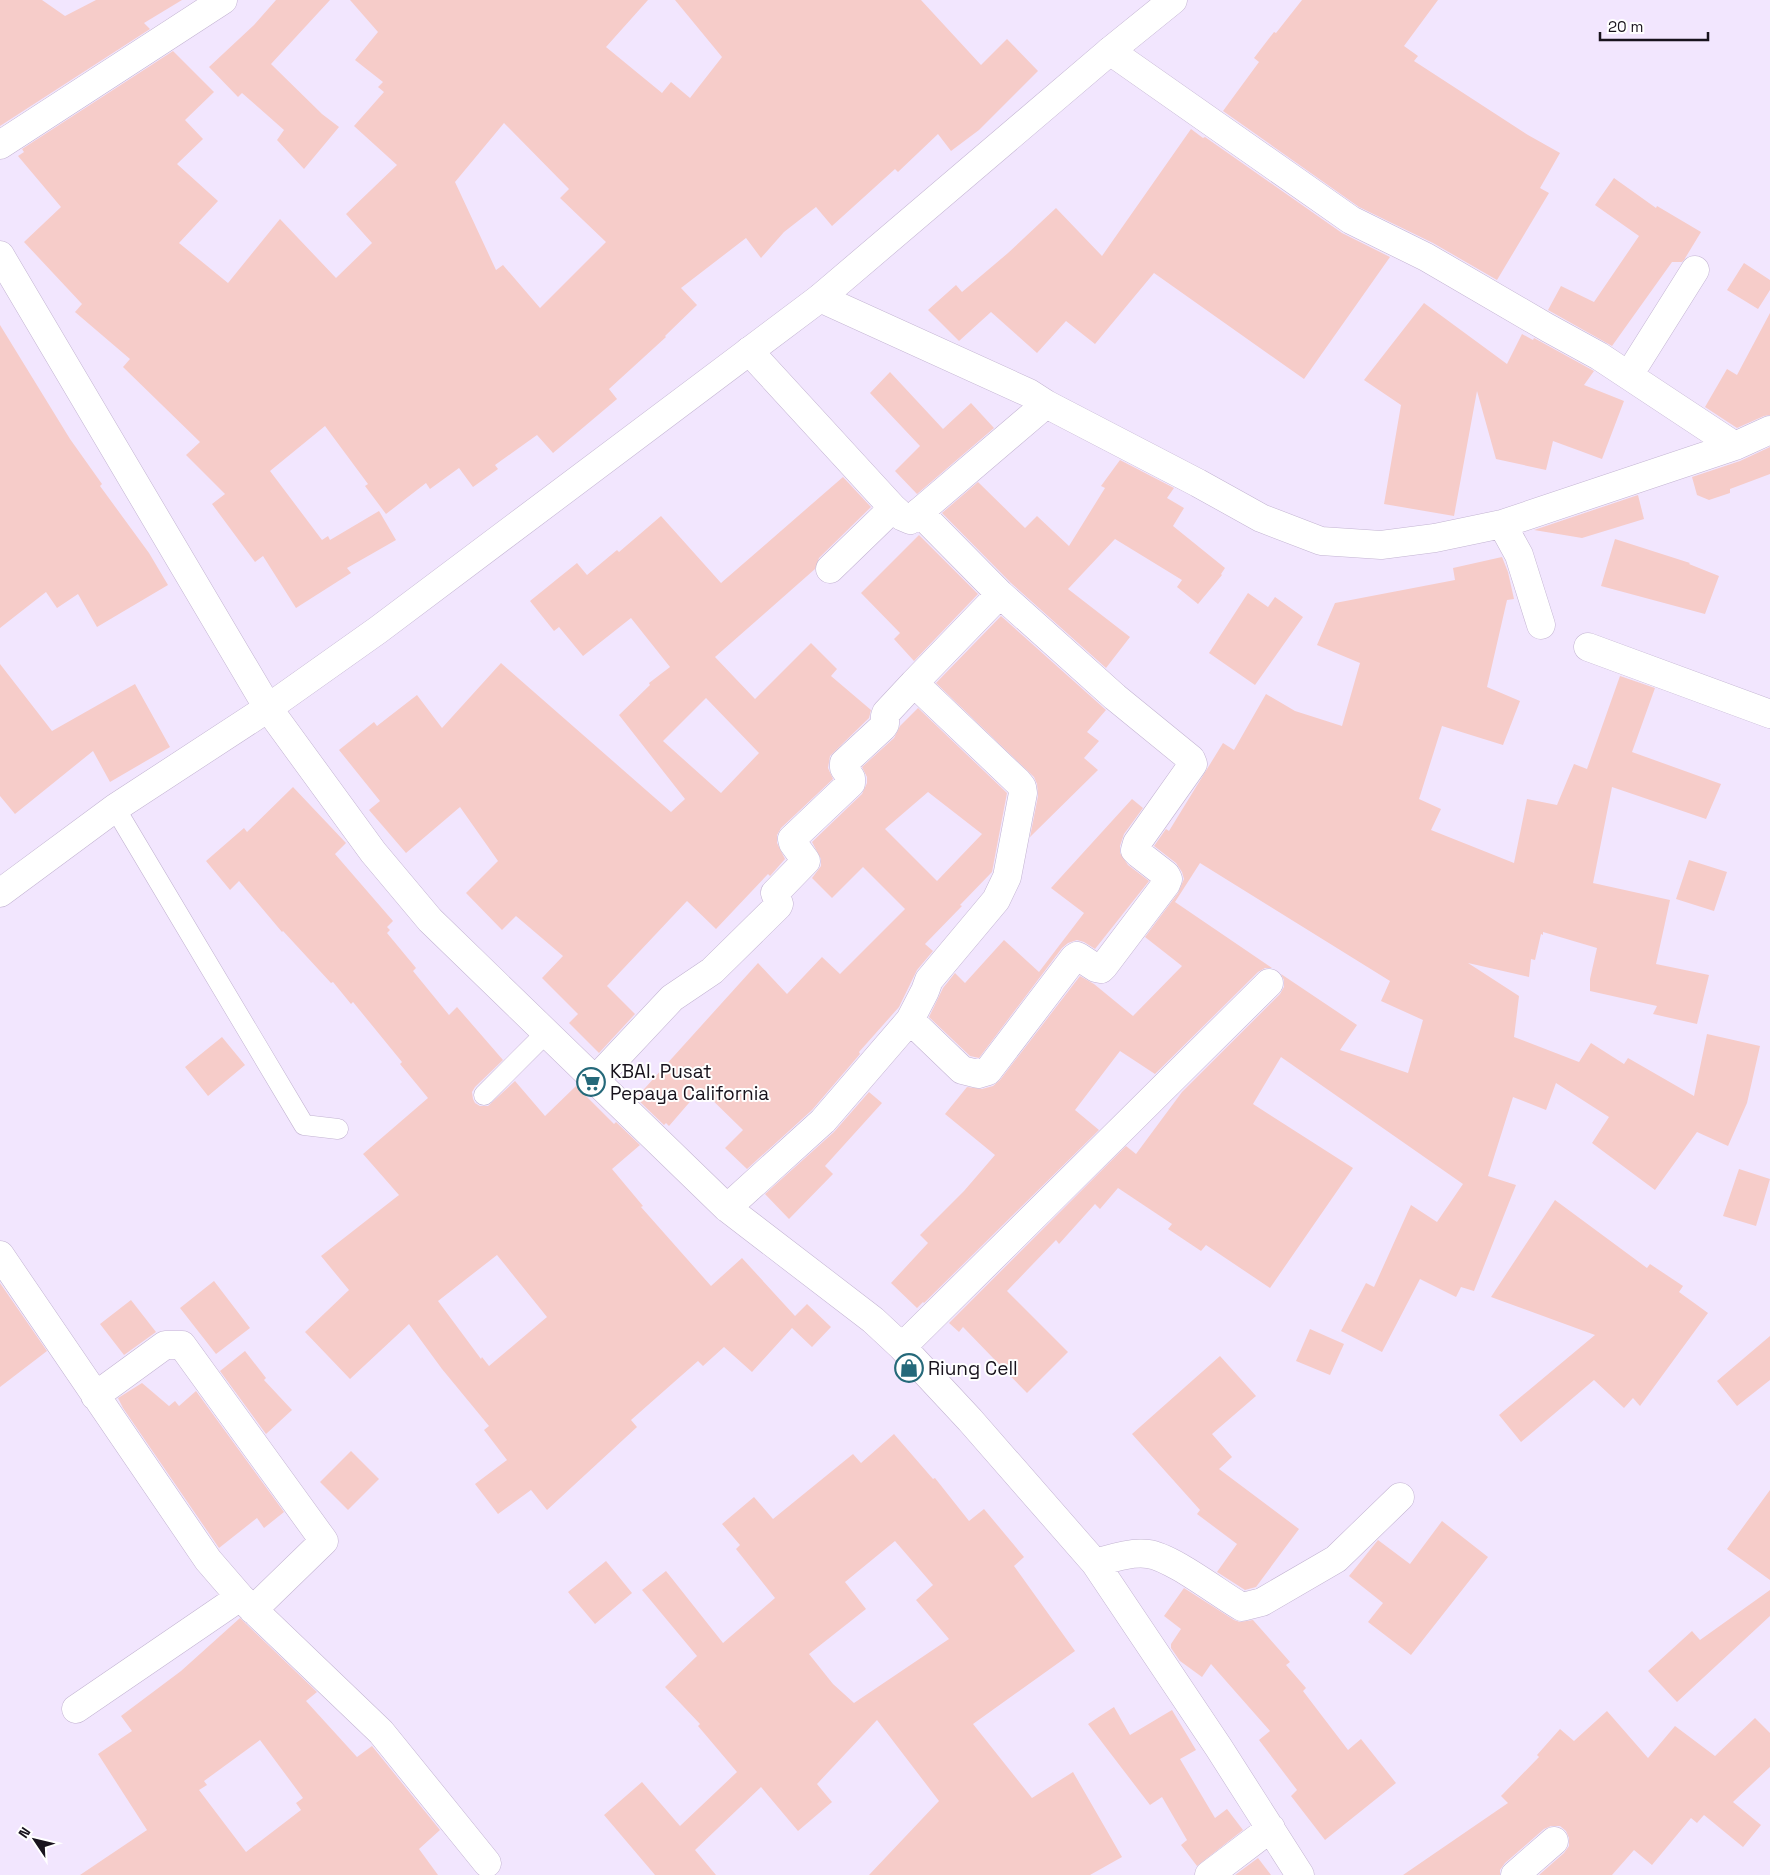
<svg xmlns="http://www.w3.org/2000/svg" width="1770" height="1875" viewBox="0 0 1770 1875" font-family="'Space Grotesk',sans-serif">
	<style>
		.building { fill: #f6ccc9; fill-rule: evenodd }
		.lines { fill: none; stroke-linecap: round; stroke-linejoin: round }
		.lane-casing { stroke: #c3b4d2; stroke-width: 21 }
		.street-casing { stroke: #c3b4d2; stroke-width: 29 }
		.secondary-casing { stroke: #c3b4d2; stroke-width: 29 }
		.lane { stroke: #fff; stroke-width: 20 }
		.street { stroke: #fff; stroke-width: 28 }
		.secondary { stroke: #fff; stroke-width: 28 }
		.labels { text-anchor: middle; stroke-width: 4; stroke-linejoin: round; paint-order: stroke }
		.poi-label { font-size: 19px; fill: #18131d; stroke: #fff; text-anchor: start }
	</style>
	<rect width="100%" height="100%" fill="#f2e6fe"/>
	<path class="building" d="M0 0H42L65 16 96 0H182L144 23 150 29 0 126Z
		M276 0H330L271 64 322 114 339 127 304 169 277 140 284 130 242 93 238 97 209 67 254 25Z
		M350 0H648L606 47 662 93 671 82 690 98 722 57 675 0H921L981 65 1007 39 1038 71 979 130 951 151 938 134 898 172 895 169 832 226 816 207 784 232 761 258 746 238 681 288 697 305 665 336 666 337 609 389 617 399 553 453 537 435 495 465 498 469 473 487 459 468 430 489 426 483 386 514 365 486 368 484 325 426 270 471 322 540 328 536 330 540 379 511 396 540 347 568 351 573 296 608 263 556 255 562 212 504 225 494 186 455 200 442 123 367 130 359 75 312 82 304 24 242 61 207 18 156 24 152 22 149 173 51 214 92 185 120 203 139 177 164 218 201 179 243 228 283 280 219 336 278 372 243 346 214 397 165 354 126 384 92 378 87 383 82 355 60 378 32ZM504 123 569 189 560 198 606 242 540 308 503 265 496 270 455 182Z
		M1302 0H1438L1404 46 1418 56 1414 61 1528 135 1560 153 1540 188 1549 193 1497 280 1433 243 1359 207 1223 111 1259 62 1254 58 1274 32 1276 33Z
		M1191 129 1203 138 1205 137 1342 233 1390 257 1304 379 1154 273 1095 344 1066 321 1037 353 991 312 959 341 928 310 956 285 962 292 1008 253 1056 208 1102 256Z
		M1614 178 1656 208 1657 206 1701 232 1684 260 1682 262H1672L1612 346 1548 310 1561 286 1594 302 1639 236 1595 205Z
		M1744 263 1770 280V290L1758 309 1727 290Z
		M1424 303 1507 364 1522 334 1533 340 1534 338 1594 371 1584 385 1624 401 1602 459 1553 441 1546 470 1496 459 1477 391 1454 516 1384 504 1401 405 1364 380Z
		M1770 313V415L1764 416 1737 428 1705 407 1727 369 1737 375Z
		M0 325 70 439 102 484 100 486 149 553 168 585 97 627 78 594 57 608 46 592 0 628Z
		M890 372 943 429 971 403 994 428 917 494 895 471 920 446 870 393Z
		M1770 447V474L1730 489V493L1709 500 1697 495 1692 477 1740 461Z
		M1120 460 1174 488 1167 498 1184 508 1173 526 1225 568 1221 574 1222 575 1198 604 1177 587 1182 580 1115 539 1068 589 1130 637 1106 668 1011 583 942 513 978 482 1025 528 1037 516 1069 546 1105 488 1101 486Z
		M843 477 871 507 819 558 815 569 715 657 755 699 811 643 837 669 831 676 871 710 869 718 830 756 828 768 833 779 781 828 777 835V843L785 859 770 876 768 874 716 929 687 901 607 986 635 1014 599 1053 569 1023 578 1014 542 978 563 956 516 916 502 930 466 893 498 861 460 807 406 853 369 810 380 801 339 750 374 722 377 726 417 695 442 728 501 663 671 812 685 799 619 715 650 685 649 683 670 667 631 618 583 656 559 627 554 631 530 601 577 563 587 575 617 550 619 552 661 516 721 583ZM706 698 759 753 721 793 663 741Z
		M1638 495 1644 519 1582 538 1534 530Z
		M919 535 978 594 914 661 894 639 900 633 861 593Z
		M1615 539 1690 563 1689 564 1719 576 1705 614 1601 586Z
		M1502 557 1508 572 1514 599 1507 600 1487 687 1520 701 1503 745 1442 726 1419 799 1441 809 1431 830 1514 863 1527 799 1557 805 1574 764 1587 769 1620 676 1655 688 1632 752 1721 784 1706 819 1612 787 1593 883 1670 900 1656 964 1709 975 1697 1024 1653 1014 1657 1006 1590 991V979L1597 948 1543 932V935L1541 934 1535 960 1531 959 1529 977 1468 963 1519 996 1514 1037 1579 1062 1591 1043 1624 1064 1628 1058 1694 1096 1707 1034 1760 1046 1747 1103 1728 1146 1697 1132 1655 1190 1592 1143 1609 1117 1556 1083 1546 1110 1513 1097 1488 1176 1516 1185 1474 1291 1461 1287 1456 1297 1420 1279 1382 1352 1341 1331 1366 1283 1374 1287 1411 1205 1437 1222 1463 1184 1281 1057 1253 1104 1353 1168 1270 1288 1206 1245 1201 1251 1168 1229 1172 1224 1118 1188 1100 1209 1095 1204 1059 1244 1056 1240 1007 1291 1068 1352 1027 1393 963 1327 959 1332 949 1323 1126 1146 1136 1154 1182 1092 1280 994 1284 987V980L1281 974 1357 1025 1340 1050 1408 1073 1423 1020 1381 1001 1390 981 1200 863 1175 902 1272 968H1265L1258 972 1155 1074 1120 1051 1075 1110 1099 1130 924 1303 923 1302 917 1308 891 1283 928 1243 920 1235 964 1191 995 1155 945 1114 967 1087 982 1089 993 1086 1000 1080 1080 976 1094 984 1133 1016 1182 966 1145 937 1178 893 1184 879 1182 872 1176 863 1154 846 1166 829 1169 831 1223 743 1234 750 1266 694 1295 711 1342 726 1360 663 1317 645 1335 603 1455 580 1453 568Z
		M1248 593 1268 607 1275 597 1303 617 1255 685 1209 653Z
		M1001 616 1106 710 1087 732 1099 741 1084 758 1098 770 1030 837 1038 796 1037 784 1034 777 936 683Z
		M0 664 52 731 135 684 170 747 110 782 93 751 15 814 0 796Z
		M918 708 1007 793 992 872 960 905 962 906 925 944 933 951 917 970 899 1007 859 1052 860 1054 812 1110 747 1169 725 1148 743 1130 701 1089 669 1126 666 1123 664 1125 636 1098 758 963 787 994 822 957 840 974 905 909 863 867 832 898 812 878 821 866V859L812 842 862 794 867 783V777L862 767 894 738 900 726ZM928 792 982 834 937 881 885 829Z
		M293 787 346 843 335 854 393 921 387 927 390 930 387 933 416 968 413 971 449 1015 457 1007 503 1060 475 1087 472 1092 473 1099 475 1103 480 1106H488L515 1081 545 1116 576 1086 614 1124 616 1122 640 1145 612 1169 643 1206 641 1207 711 1286 742 1258 795 1316 807 1304 831 1327 812 1347 792 1328 752 1372 724 1347 703 1366 698 1361 631 1420 637 1427 547 1510 531 1490 498 1514 475 1484 507 1460 484 1430 489 1426 442 1369 409 1324 350 1379 305 1332 349 1290 321 1256 399 1195 363 1154 428 1098 400 1064 402 1062 353 1002 351 1004 333 982 331 983 283 931 282 932 239 881 230 890 206 861 244 828 247 832ZM497 1255 547 1317 489 1366 482 1357 481 1359 438 1301Z
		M1132 799 1143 808 1124 834 1120 846V853L1128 865 1149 881 1095 949 1084 942 1077 940 1068 943 1062 948 979 1058 970 1056 929 1017 943 988 955 973 965 983 1004 940 1039 972 1084 913 1051 888Z
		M1689 860 1727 872 1714 911 1676 899Z
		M222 1037 245 1065 208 1096 185 1067Z
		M869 1092 882 1103 825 1166 833 1174 789 1219 765 1194 834 1132Z
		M1739 1169 1770 1179 1756 1226 1723 1216Z
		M1555 1200 1647 1268 1650 1264 1683 1286 1679 1292 1708 1313 1640 1406 1633 1398 1624 1408 1594 1380 1521 1442 1499 1415 1595 1335 1491 1297Z
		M214 1281 250 1328 216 1354 180 1308Z
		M0 1283 47 1351 0 1387Z
		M131 1300 156 1332 124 1355 100 1324Z
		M1310 1329 1344 1344 1330 1375 1296 1361Z
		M1770 1336V1380L1737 1406 1717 1381Z
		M245 1351 266 1378 264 1380 292 1410 266 1434 220 1371Z
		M1220 1356 1256 1396 1212 1434 1232 1457 1219 1469 1299 1529 1256 1587 1245 1590 1217 1572 1237 1544 1197 1514 1200 1510 1132 1434Z
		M142 1383 169 1406 175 1401 179 1406 196 1391 284 1512 264 1528 257 1518 219 1548 123 1408 118 1398Z
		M894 1434 933 1479 935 1478 969 1521 984 1509 1024 1557 1014 1566 1075 1651 973 1724 1032 1798 1073 1772 1122 1857 1090 1875H869L939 1801 877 1720 817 1784 832 1802 798 1831 761 1787 695 1850 716 1875H655L604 1815 642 1782 680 1826 737 1772 698 1726 700 1724 665 1687 697 1656 642 1590 666 1571 723 1643 775 1598 736 1549 740 1545 722 1524 754 1497 773 1519 853 1454 861 1463ZM895 1541 933 1585 916 1600 949 1639 854 1703 833 1684 809 1654 866 1609 845 1582Z
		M351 1451 379 1479 348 1510 320 1482Z
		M1770 1490V1580L1727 1549Z
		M1442 1521 1488 1557 1411 1655 1368 1622 1383 1603 1349 1576 1378 1540 1410 1564Z
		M606 1561 632 1593 595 1624 568 1592Z
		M1184 1588 1234 1620 1240 1622 1253 1620 1290 1662 1286 1665 1306 1688 1303 1691 1348 1750 1361 1739 1396 1783 1325 1840 1291 1796 1297 1790 1259 1740 1270 1731 1211 1664 1202 1677 1180 1661 1171 1648V1644L1181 1629 1164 1616Z
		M1770 1590V1616L1677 1702 1648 1671 1692 1631 1700 1640Z
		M240 1618 317 1692 306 1701 357 1757 372 1746 440 1830 419 1849 438 1875H80L147 1830 98 1754 132 1731 121 1716 181 1671ZM260 1740 303 1798 296 1803 301 1810 246 1852 199 1790 207 1785 204 1781Z
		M1114 1707 1130 1735 1172 1710 1196 1750 1180 1759 1215 1818 1227 1809 1243 1830 1197 1866 1181 1845 1187 1840 1162 1797 1150 1805 1088 1724Z
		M1607 1711 1648 1758 1675 1726 1715 1756 1755 1718 1770 1733V1767L1733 1802 1761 1825 1743 1847 1704 1815 1697 1823 1691 1818 1652 1865 1634 1850 1612 1875H1539L1564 1853 1569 1846V1838L1566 1831 1560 1826H1551L1544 1829 1505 1863 1500 1870V1875H1403L1508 1803 1501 1796 1539 1757 1537 1755 1560 1729 1574 1741Z
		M1258 1858 1271 1875H1235Z"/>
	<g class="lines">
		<defs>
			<path id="lane" d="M115 808 304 1125 338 1129
				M484 1095 547 1032"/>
			<path id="street" d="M1110 51 1351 220 1426 257 1548 328 1599 356 1735 446
				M0 145 223 0
				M0 255 268 708 373 852 430 920 727 1208 873 1320 902 1347 970 1420 1095 1563 1219 1748 1300 1875
				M820 298 1029 393 1046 404 1198 483 1261 518 1321 541 1381 545 1435 538 1502 524 1735 446 1770 430
				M749 351 893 508
				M1629 375 1695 270
				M1502 524 1519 555 1541 625
				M830 569 893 508 903 517 910 520 1046 404
				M1588 647 1770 714
				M910 1020 962 1070 978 1074 988 1071 1074 958 1077 956 1079 957 1096 968 1101 969 1104 966 1166 884 1168 879 1166 875 1139 854 1135 850 1137 843 1193 764 1191 759 1115 697 1000 594 919 512
				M596 1079 672 998 712 971 778 906 779 904 775 893 806 861 793 843 792 839 851 783V778L844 768V763L883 727 885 724V716L886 713 914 683
				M727 1208 823 1121 910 1020 925 991 929 980 996 900 1007 877 1023 793 1022 787 1018 782 914 683 1000 594
				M0 1255 208 1560 240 1597 381 1732 487 1863
				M902 1347 1269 983
				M95 1396 165 1345H182L324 1541 253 1610
				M1095 1563C1113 1558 1130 1552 1148 1554 1172 1557 1219 1594 1242 1607L1262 1602 1336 1559 1400 1497
				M76 1709 240 1597
				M1209 1875 1271 1828
				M1515 1875 1554 1841"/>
			<path id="secondary" d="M0 893 115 808 268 708 378 630 820 298 1110 51 1173 0"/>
		</defs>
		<use href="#lane" class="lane-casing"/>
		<use href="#street" class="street-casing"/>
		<use href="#secondary" class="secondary-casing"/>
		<use href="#lane" class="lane"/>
		<use href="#street" class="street"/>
		<use href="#secondary" class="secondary"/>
	</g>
	<defs>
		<symbol id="supermarket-ring" viewBox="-11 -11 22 22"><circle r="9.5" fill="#fff" stroke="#25697a" stroke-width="1.5"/><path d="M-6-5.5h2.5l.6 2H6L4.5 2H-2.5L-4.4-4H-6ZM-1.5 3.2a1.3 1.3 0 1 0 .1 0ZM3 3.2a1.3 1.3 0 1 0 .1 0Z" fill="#25697a"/></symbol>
		<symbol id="shop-ring" viewBox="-11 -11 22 22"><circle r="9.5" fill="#fff" stroke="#25697a" stroke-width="1.5"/><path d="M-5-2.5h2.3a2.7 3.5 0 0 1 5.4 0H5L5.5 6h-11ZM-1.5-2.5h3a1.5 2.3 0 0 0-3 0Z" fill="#25697a"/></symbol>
	</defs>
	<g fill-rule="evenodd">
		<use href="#supermarket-ring" x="575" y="1066" width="32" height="32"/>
		<use href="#shop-ring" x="893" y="1352" width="32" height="32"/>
	</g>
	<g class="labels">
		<g class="poi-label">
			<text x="610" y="1078">KBAI. Pusat<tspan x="610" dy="22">Pepaya California</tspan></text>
			<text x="928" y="1375">Riung Cell</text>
		</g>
	</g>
	<g transform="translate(35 1840) rotate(305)" stroke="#ffffff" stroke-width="4" paint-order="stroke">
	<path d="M0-4L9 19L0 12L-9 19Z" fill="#18131d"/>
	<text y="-8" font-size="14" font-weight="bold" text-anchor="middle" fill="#18131d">N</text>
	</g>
	<path d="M1600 32v8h108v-8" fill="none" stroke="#18131d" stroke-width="2.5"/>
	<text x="1608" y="32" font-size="15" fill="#18131d" stroke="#ffffff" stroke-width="4" paint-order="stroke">20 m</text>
</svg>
